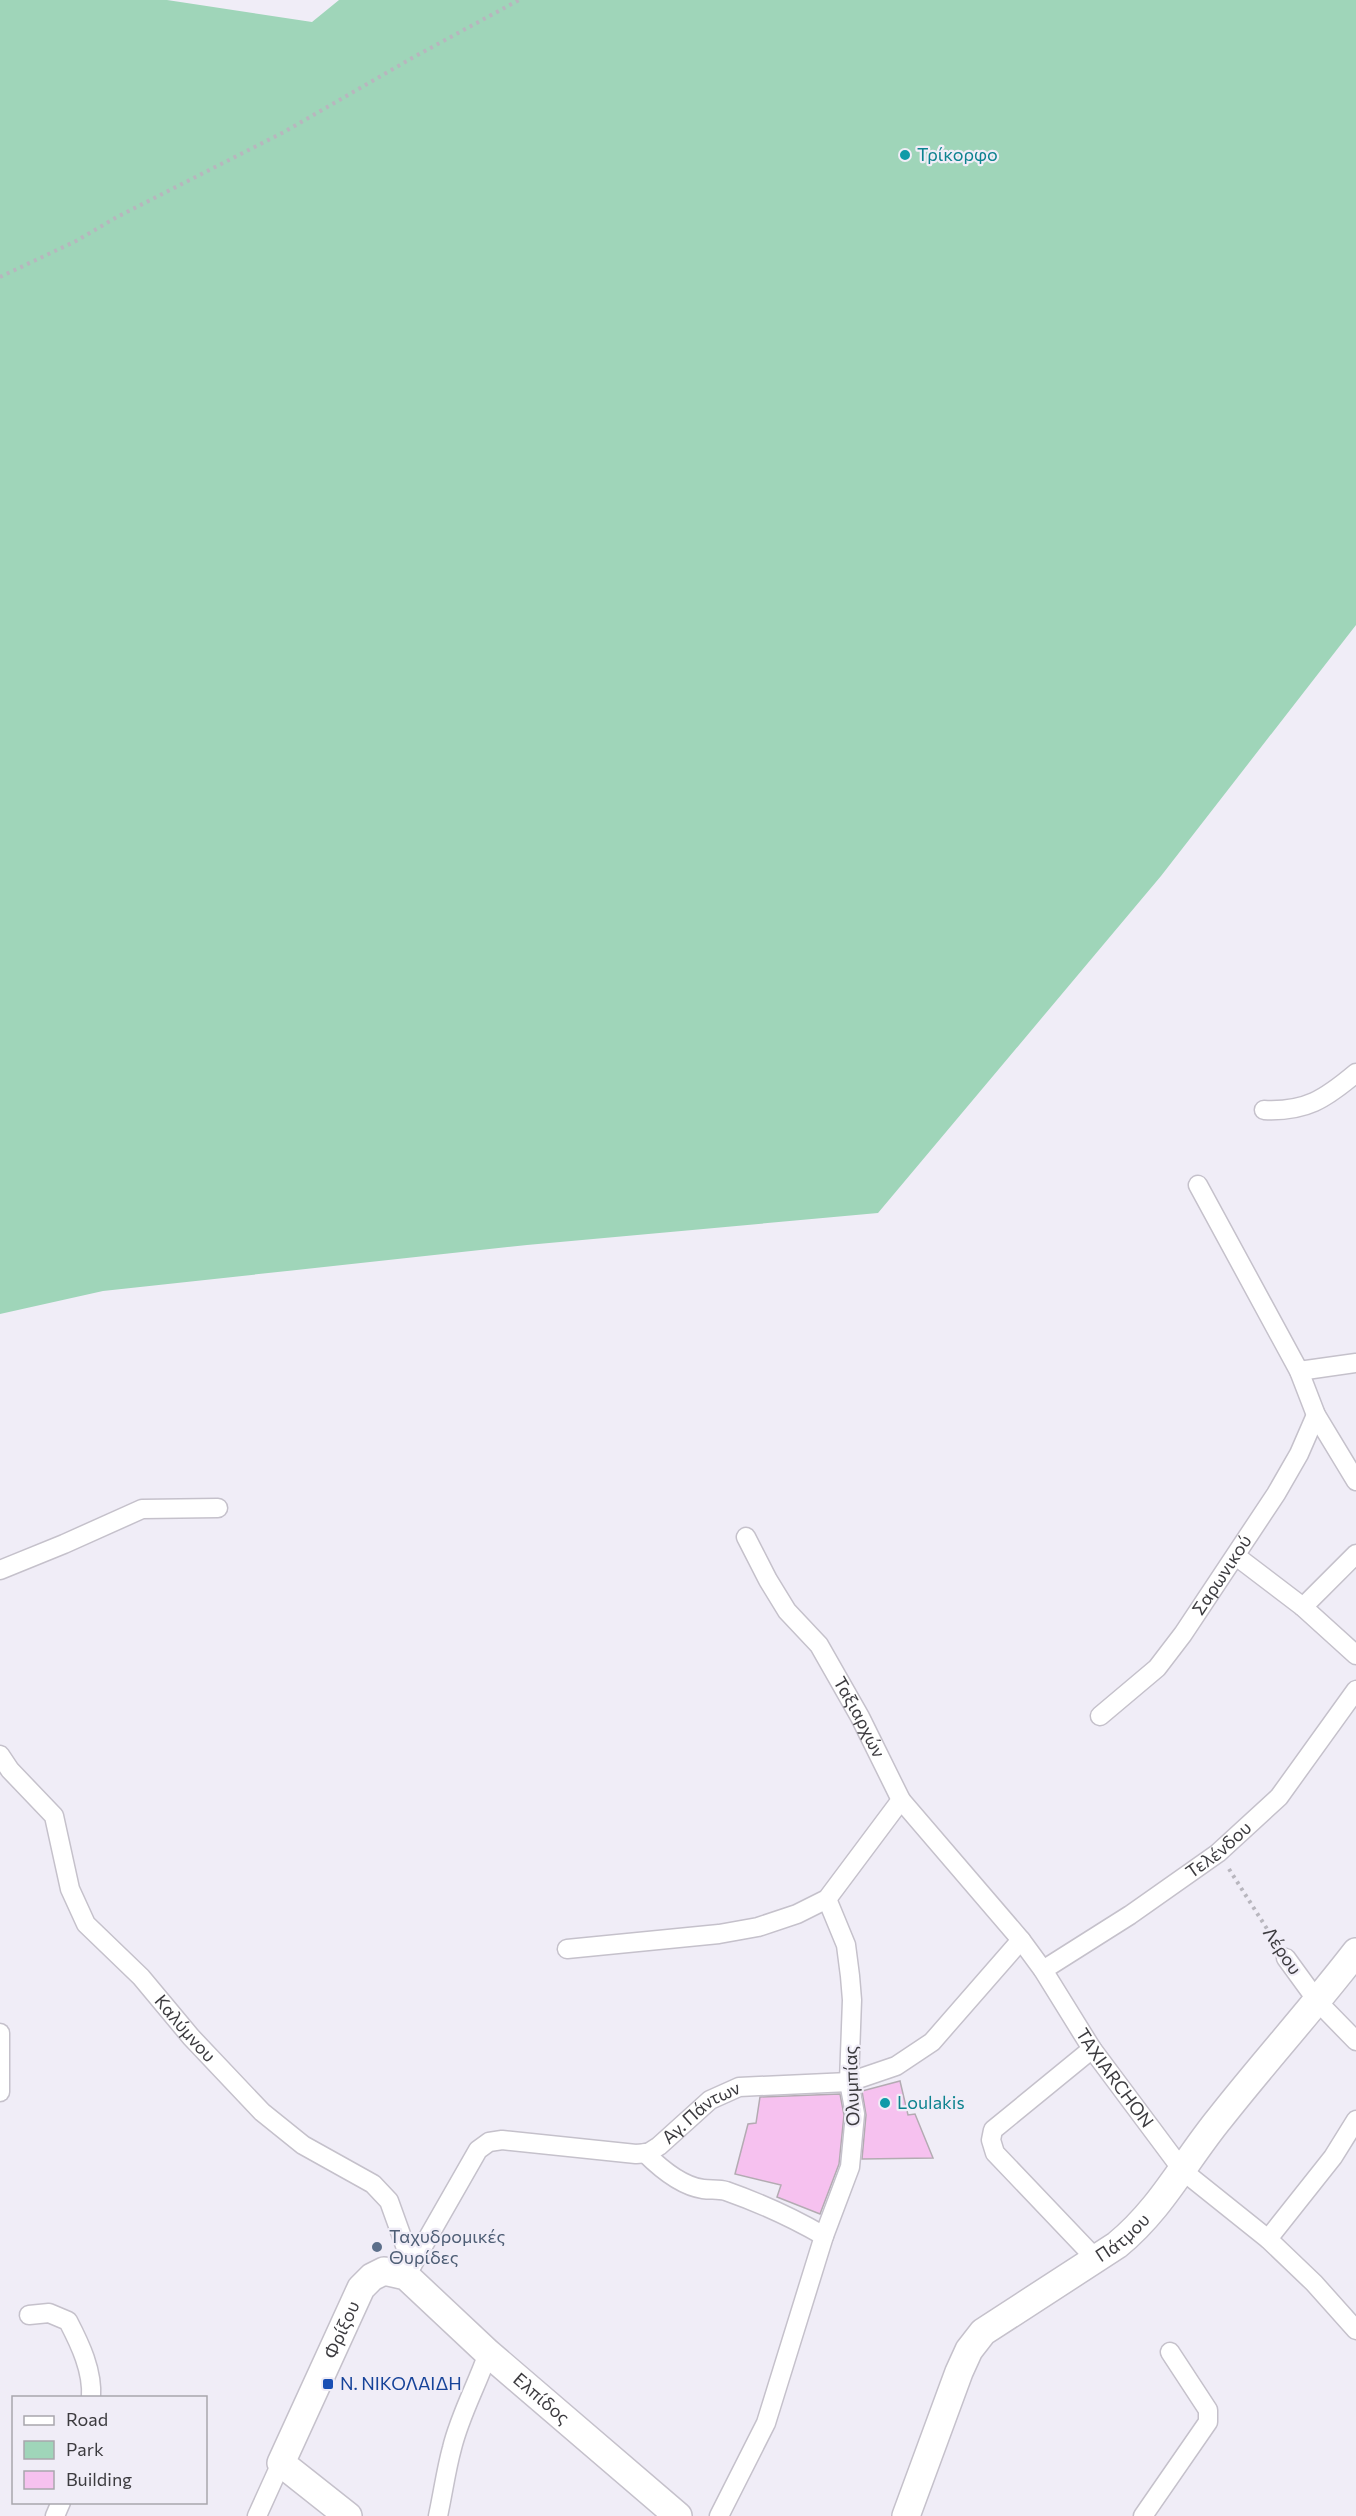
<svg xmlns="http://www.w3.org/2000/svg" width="1356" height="2516" viewBox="0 0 1356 2516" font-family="Commissioner,sans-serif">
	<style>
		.green { fill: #9fd5b9 }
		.building { fill: #f6c1ef; stroke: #b3abb2; stroke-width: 1.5 }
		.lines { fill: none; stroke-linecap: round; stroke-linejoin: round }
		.street-casing { stroke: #c5c1cb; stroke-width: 21 }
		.secondary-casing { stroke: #c5c1cb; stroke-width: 30 }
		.path { stroke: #b8b6be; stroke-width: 4; stroke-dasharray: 3 4.5; stroke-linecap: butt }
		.street { stroke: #fff; stroke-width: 18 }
		.secondary { stroke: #fff; stroke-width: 27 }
		.culture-dot { fill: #0f9aa8; stroke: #f0edf7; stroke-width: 2 }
		.service-dot { fill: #5c6f8a; stroke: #f0edf7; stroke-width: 2 }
		.transit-dot { fill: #1a4fb4; stroke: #f0edf7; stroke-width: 2 }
		.labels { text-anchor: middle; stroke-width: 4.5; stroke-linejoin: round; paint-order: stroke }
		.culture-label { font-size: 18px; fill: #0d838f; stroke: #f0edf7; text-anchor: start }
		.street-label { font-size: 18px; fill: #3c3b3f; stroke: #f0edf7 }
		.service-label { font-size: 18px; fill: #4e5e75; stroke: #f0edf7; text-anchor: start }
		.transit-label { font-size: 18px; fill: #164399; stroke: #f0edf7; text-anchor: start }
	</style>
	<rect width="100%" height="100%" fill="#f0edf7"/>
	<path class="green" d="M0 0H167L312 22 339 0H1356V625L1161 876 878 1213 527 1245 103 1291 0 1314Z"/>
	<path class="building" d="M900 2081 908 2115 915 2114 933 2158 862 2159 866 2115 862 2091Z
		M840 2094 844 2115 839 2164 820 2214 777 2197 781 2185 735 2174 748 2124 756 2123 760 2097Z"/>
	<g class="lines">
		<defs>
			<g id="street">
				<path d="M1264 1110C1306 1112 1325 1099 1356 1073"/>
				<path d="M1198 1185 1299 1371 1316 1415 1356 1481"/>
				<path d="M1299 1371 1356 1363"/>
				<path id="s1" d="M746 1537 768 1580 787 1611 819 1645 860 1717 901 1800 1021 1940 1043 1970 1092 2049 1183 2171 1268 2239 1314 2283 1356 2330"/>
				<path d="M1236 1556 1303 1607 1356 1655"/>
				<path d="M0 1570 64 1544 142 1509 218 1508"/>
				<path d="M1303 1607 1356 1554"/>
				<path id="s2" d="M1100 1716 1157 1668 1183 1634 1276 1494 1299 1454 1316 1415"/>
				<path id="s3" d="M0 1755 10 1770 54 1816 70 1889 86 1924 141 1977 191 2037 262 2112 303 2145 373 2184 389 2201 412 2265"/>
				<path d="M567 1949 719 1934 758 1927 797 1914 827 1899 901 1800"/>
				<path d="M1286 1958 1318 2002 1356 2041"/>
				<path id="s4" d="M1043 1970 1130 1915 1218 1853 1279 1797 1356 1690"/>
				<path d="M0 2033V2092"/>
				<path d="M1092 2049 993 2130 991 2140 995 2153 1096 2259"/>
				<path d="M645 2153C660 2168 681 2186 703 2189 711 2190 719 2189 726 2191 760 2203 793 2218 824 2236"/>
				<path d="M1268 2239 1333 2157 1356 2120"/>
				<path id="s5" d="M406 2276 478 2150 489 2142 502 2140 636 2154 648 2153 659 2146 710 2100 739 2087 849 2082 896 2066 932 2042 1021 1940"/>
				<path d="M29 2315 49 2313 68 2321C80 2344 93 2371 91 2398"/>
				<path d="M55 2516 61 2502"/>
				<path d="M257 2516 281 2463"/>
				<path d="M438 2516C443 2493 446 2470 452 2448 460 2415 477 2385 488 2353"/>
				<path d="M719 2516 766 2423 824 2236 850 2167 855 2114 849 2082 852 2000 850 1976 846 1945 827 1899"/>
				<path d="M1143 2516 1208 2422V2410L1170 2352"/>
			</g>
			<g id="secondary">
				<path id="s6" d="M348 2516 281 2463 361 2288 372 2277 384 2271 406 2276 488 2353 678 2516"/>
				<path id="s7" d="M906 2516 959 2372 969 2350 983 2332 1117 2245C1162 2208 1184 2162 1220 2118 1264 2062 1312 2009 1356 1952"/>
			</g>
		</defs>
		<use href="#street" class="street-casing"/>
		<use href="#secondary" class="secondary-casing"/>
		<path class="path" d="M0 277 76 241 117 217 284 132 412 58 519 0
			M1229 1869 1276 1943"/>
		<use href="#street" class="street"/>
		<use href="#secondary" class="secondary"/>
	</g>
	<g class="culture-dot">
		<circle cx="905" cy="155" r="6"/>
		<circle cx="885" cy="2103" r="6"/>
	</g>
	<circle class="service-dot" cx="377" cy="2247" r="6"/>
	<rect class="transit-dot" x="322" y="2378" width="12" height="12" rx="3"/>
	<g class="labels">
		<g class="culture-label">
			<text x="917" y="161">Τρίκορφο</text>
			<text x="897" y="2109">Loulakis</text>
		</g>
		<g class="street-label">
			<text dy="6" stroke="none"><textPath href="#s2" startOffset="188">Σαρωνικού</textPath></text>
			<text dy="6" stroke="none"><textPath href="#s1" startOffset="214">Ταξιαρχών</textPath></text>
			<text dy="6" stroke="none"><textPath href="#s4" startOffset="213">Τελένδου</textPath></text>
			<text transform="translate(1282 1951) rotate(56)" y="6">Λέρου</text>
			<text dy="6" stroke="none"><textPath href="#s3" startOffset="339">Καλύμνου</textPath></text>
			<text dy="6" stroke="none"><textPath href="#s1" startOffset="658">TAXIARCHON</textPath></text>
			<text transform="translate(852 2086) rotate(-92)" y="6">Ολυμπίας</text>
			<text dy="6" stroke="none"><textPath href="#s5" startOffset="386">Αγ. Πάντων</textPath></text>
			<text dy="6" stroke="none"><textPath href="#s7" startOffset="369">Πάτμου</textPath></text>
			<text dy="6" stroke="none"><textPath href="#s6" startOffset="232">Φρίξου</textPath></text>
			<text dy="6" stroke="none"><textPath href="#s6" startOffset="512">Ελπίδος</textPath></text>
		</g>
		<g class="service-label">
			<text x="389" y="2243">Ταχυδρομικές<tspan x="389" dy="21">Θυρίδες</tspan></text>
		</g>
		<g class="transit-label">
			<text x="340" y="2390">Ν. ΝΙΚΟΛΑΙΔΗ</text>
		</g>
	</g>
	<rect x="12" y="2396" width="195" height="108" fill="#f0edf7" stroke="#a8a6ad" stroke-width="1.5"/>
	<rect x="24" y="2416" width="30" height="9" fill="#ffffff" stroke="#a8a6ad" stroke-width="1.5"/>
	<text x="66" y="2426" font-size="18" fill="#3c3b3f">Road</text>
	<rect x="24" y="2441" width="30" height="18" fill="#9fd5b9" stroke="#a8a6ad" stroke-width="1.5"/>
	<text x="66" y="2456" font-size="18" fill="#3c3b3f">Park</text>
	<rect x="24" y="2471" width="30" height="18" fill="#f6c1ef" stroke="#a8a6ad" stroke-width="1.5"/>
	<text x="66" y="2486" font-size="18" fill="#3c3b3f">Building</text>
</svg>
